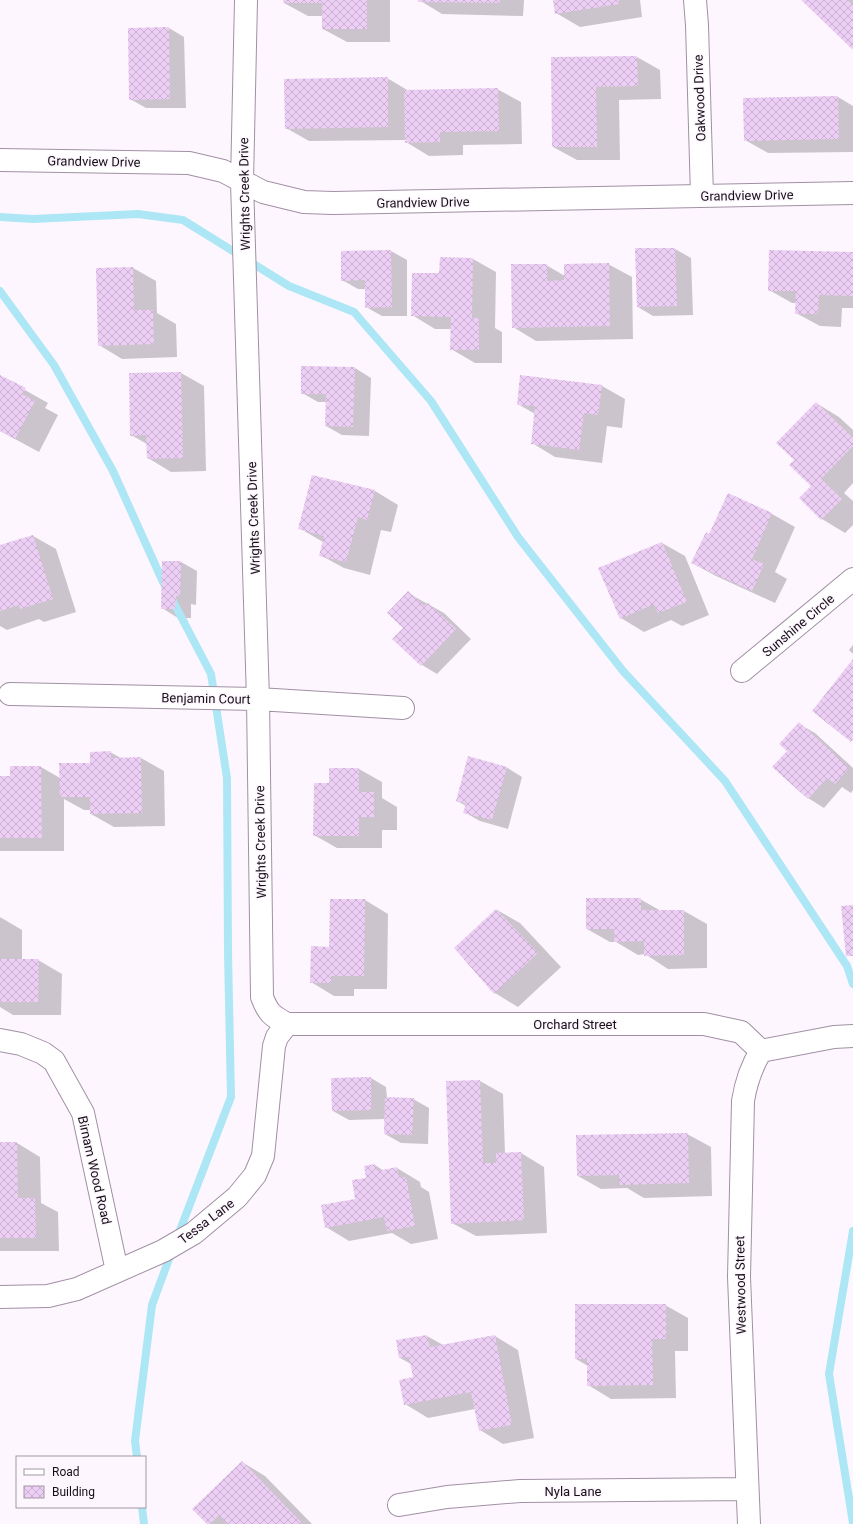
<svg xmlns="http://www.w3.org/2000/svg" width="853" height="1524" viewBox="0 0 853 1524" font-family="Roboto,sans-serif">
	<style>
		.shadow { fill: #0003 }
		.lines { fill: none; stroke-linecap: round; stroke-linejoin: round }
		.stream { stroke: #ade7f5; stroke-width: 8 }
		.building { fill: url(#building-cross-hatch) }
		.minor-casing { stroke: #a190a4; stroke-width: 24 }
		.minor { stroke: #fff; stroke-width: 22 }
		.labels { text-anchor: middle; stroke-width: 3; stroke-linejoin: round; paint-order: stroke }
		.street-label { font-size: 13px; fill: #150f16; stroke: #fef6ff }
	</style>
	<defs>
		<pattern id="building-cross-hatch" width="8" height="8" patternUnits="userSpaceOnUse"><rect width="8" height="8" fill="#edcef4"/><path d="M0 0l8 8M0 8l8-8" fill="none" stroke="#cab0d0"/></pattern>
	</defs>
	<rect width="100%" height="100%" fill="#fef6ff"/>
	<path class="shadow" d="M284 0H390V42H347L323 29V16H308L284 3Z
		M419 0H524L523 16 442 14Z
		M554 0H640L642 17 580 27 556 13Z
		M802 0H853V49Z
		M169 28 184 37 186 108H146L130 99Z
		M637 57 660 70 661 99 619 100 620 160H577L553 147 552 58Z
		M387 78 409 91 497 89 521 102 522 144 463 145V155L429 156 406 142V140L309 141 286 128Z
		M838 97 853 106V152L768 153 745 140Z
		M636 249H675L691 258 693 315 653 316 638 307Z
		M391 251 407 260V316H382L366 307V289H358L342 280Z
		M853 253V308H842L841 327 820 326 796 313 797 303H792L769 290Z
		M473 259 496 272 495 328 502 332V363H475L451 349 452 329H435L412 315 440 274Z
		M608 264 632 277 633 339 536 341 513 327 546 265 565 276Z
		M97 268H133L156 281 157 313 176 324 177 357 122 359 99 345Z
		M355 368 371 378 369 436 342 435 326 426 327 402H318L302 393Z
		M181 373 204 386 206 471 171 472 148 458 147 444 131 435Z
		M0 376 48 403 45 408 58 415 39 452 0 431Z
		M602 386 625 399 622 428 607 426 602 463 555 457 532 443 535 414 518 404Z
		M816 403 839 417 853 430V483L844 493 853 501V525L845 533 822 519 800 498 812 486 796 459Z
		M312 476 375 491 398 505 391 532 381 530 370 575 344 568 320 555 323 542 299 528Z
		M728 494 772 514 795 527 775 572 787 579 775 603 716 576 692 563 710 535Z
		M33 536 56 549 76 612 44 622 39 619 7 630 0 626V546Z
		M662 543 685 556 709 615 682 626 671 620 644 632 621 618Z
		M181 562 197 571 196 605 191 604V618H178L162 608Z
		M408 593 444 613 471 639 437 674 422 665 404 628Z
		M853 645V654L849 650Z
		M799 724 815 733 853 768V790L851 793 842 787 824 808 808 798 788 751Z
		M110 752 121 758H141L164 771 165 826 114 827 91 814V810H84L64 799V851H0V777H11L41 767 60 778 91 764Z
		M506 767 522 777 508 829 480 821 464 812 466 806 457 801Z
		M359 769 382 782V798L397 807V830H382V848H337L314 835 330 784Z
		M640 899 661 911H684L707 924V968L668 969 645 954 638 955 616 942H610L587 929Z
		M365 900 388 914 387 989H354V996H334L311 982 330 948Z
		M497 910 520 923 561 967 518 1007 495 993 455 948Z
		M0 917 22 930V960H38L62 974 61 1015H13L0 1007Z
		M371 1078 386 1087 387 1098 413 1099 429 1108 428 1144 401 1143 385 1134V1119L349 1120 333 1111Z
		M480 1081 503 1094 505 1154 521 1153 544 1167 547 1233 476 1236 452 1223Z
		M687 1134 711 1147 712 1196 644 1198 627 1188 601 1189 578 1176Z
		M0 1143H17L40 1157 41 1203 58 1212 59 1251H0Z
		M375 1165 384 1171 397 1168 420 1182 421 1187 429 1192 438 1239 411 1244 392 1233 349 1241 326 1227 356 1200 367 1178Z
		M665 1305 688 1318V1351H675L676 1398 611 1399 588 1385V1366L576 1359Z
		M427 1336 445 1346 495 1336 518 1350 534 1438 503 1444 480 1430 475 1409 428 1418 405 1404 414 1378 411 1364 400 1358 397 1341Z
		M242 1462 265 1476 312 1524H208Z"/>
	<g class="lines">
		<path class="stream" d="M0 217 33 219 138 214 183 220 289 286 354 312 431 401 518 537 623 671 725 781 847 966 853 984
			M0 291 54 365 113 471 163 582 211 674 227 778 228 952 231 1097 177 1238
			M853 1231 829 1374 853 1523
			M137 1457 135 1441 152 1305 172 1251
			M142 1507 144 1524"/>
	</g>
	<path class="building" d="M283 0H367V29H322V3H283Z
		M418 0H500V3L418 2Z
		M553 0H619V4L555 14Z
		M801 0H847L853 5V48L852 49Z
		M169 27 170 99 129 100 128 28Z
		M637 56 638 86 596 87 597 147H552L551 57Z
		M388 77V127L285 129 284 79Z
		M498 88 499 131 440 132V142L405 143 404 90Z
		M838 96 839 139 744 141 743 98Z
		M635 248H675L677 306 637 307Z
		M391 250 392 307 365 308V280L341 281V251Z
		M769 250 853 252V296L819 295 818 314H795L796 291H768Z
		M440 257 473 258 472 318H479V350H450L451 317 411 316 412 273H439Z
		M609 263 610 326 512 328 511 264H547V281L564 280V264Z
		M133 267 134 310H153L154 344 98 346 96 268Z
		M301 366 355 367 353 427 325 426 326 394H301Z
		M181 372 183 458 147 459 146 435 130 436 129 373Z
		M0 375 26 388 22 394 35 401 15 439 0 431Z
		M520 375 602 385 598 415 584 413 579 450 531 444 535 406 517 405Z
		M816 402 853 438V446L821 479 842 499 821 520 799 498 811 486 789 465 794 460 776 443Z
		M312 475 375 490 367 520 358 517 346 562 319 556 324 536 298 529Z
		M728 493 772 513 752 559 764 564 752 591 691 563 706 532 709 534Z
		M33 535 53 599 20 609 19 605 0 611V545Z
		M662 542 687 602 658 613 654 604 620 619 598 568Z
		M162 561H181L180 596H176L175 609H161Z
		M408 591 424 606 428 603 456 629 421 666 392 639 403 628 387 613Z
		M853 659V739L851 742 812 711Z
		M799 722 849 768 835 784 827 778 808 799 772 767 787 751 779 744Z
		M111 751V758L141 757 142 813 90 814V797H60L59 763H90V752Z
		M468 756 507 767 492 820 463 813 466 804 456 801Z
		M10 766H41L42 838H0V776H10Z
		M329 768H359V792H374V817H359V836H313L314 783H329Z
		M586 898H641V910H684V955L644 956V941L614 942V929H586Z
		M330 899H365L364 976H331V983H310L311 946 329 947Z
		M853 905V956H846L841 906Z
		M496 909 538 953 494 994 454 948Z
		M0 959H39L38 1002H0Z
		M371 1077V1110L332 1111 331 1078Z
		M480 1080 483 1163H496V1153L521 1152 524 1220 451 1224 446 1081Z
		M385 1097 414 1098 412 1135 384 1134Z
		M688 1133 689 1183 620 1185 619 1175 577 1176 576 1135Z
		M0 1142H17L18 1198H35L36 1238H0Z
		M375 1164 377 1171 397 1167 399 1178 406 1177 415 1226 387 1231 384 1217 325 1228 321 1205 355 1199 352 1180 366 1178 364 1166Z
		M575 1304H666V1339H652L653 1385 587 1386V1359H575Z
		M427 1335 430 1347 495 1335 512 1425 479 1431 471 1392 404 1405 399 1380 413 1377 409 1357 399 1358 396 1340Z
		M242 1461 302 1523 301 1524H228L219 1515 210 1524H207L192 1509Z"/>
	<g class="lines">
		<defs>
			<path id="minor" d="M246 0 242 182 258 699 262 997C268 1013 272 1016 287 1024H704L741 1032 761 1051 834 1037 853 1036
				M695 0 697 25 702 196
				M0 160 189 163 223 171 263 192 304 202 333 203 853 193
				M742 671 853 579
				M10 694 258 699 403 708
				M0 1040 21 1044 43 1053 54 1061 83 1113 117 1271
				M0 1297 48 1296 77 1289 163 1251 194 1233 237 1197 255 1175 263 1156 274 1046 277 1037 287 1024
				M399 1505 447 1497 520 1491 747 1489
				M749 1524 739 1277 743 1101C746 1082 751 1067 761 1051"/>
		</defs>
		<use href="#minor" class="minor-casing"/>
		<use href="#minor" class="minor"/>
	</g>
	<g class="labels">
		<g class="street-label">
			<text transform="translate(699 98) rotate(-92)" y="5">Oakwood Drive</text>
			<text transform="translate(94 161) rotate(1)" y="5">Grandview Drive</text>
			<text transform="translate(244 194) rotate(-91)" y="5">Wrights Creek Drive</text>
			<text transform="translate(747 195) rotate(-1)" y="5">Grandview Drive</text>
			<text transform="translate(423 202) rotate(-1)" y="5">Grandview Drive</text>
			<text transform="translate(253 518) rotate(-92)" y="5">Wrights Creek Drive</text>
			<text transform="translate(798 625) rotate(-40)" y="5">Sunshine Circle</text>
			<text transform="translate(206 698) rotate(1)" y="5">Benjamin Court</text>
			<text transform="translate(260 842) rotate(-91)" y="5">Wrights Creek Drive</text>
			<text x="575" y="1029">Orchard Street</text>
			<text transform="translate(95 1170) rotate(77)" y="5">Birnam Wood Road</text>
			<text transform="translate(206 1221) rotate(-37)" y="5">Tessa Lane</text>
			<text transform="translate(740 1285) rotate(-91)" y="5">Westwood Street</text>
			<text x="573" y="1496">Nyla Lane</text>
		</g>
	</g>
	<rect x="16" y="1456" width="130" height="52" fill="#fef6ff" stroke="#a19aa2"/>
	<rect x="24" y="1469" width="20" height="6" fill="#ffffff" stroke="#a19aa2"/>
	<text x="52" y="1476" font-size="12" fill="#150f16">Road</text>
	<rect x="24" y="1486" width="20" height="12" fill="url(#building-cross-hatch)" stroke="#a19aa2"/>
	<text x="52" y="1496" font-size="12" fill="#150f16">Building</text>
</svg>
